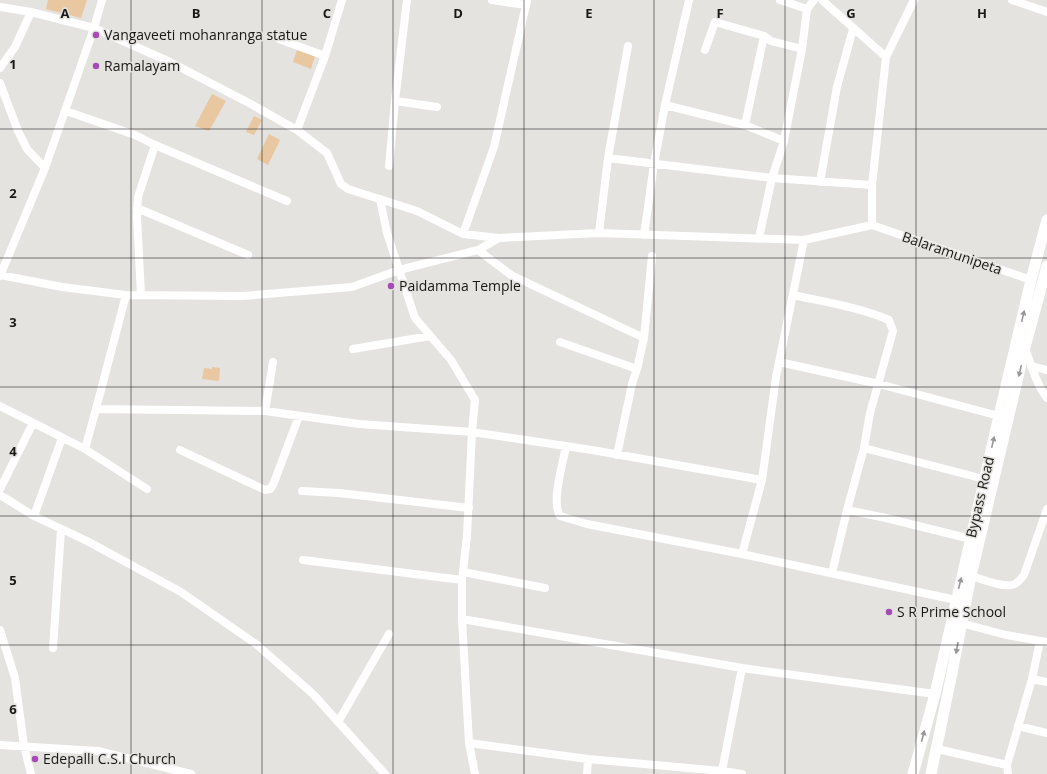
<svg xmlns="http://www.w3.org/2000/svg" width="1047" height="774" viewBox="0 0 1047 774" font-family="'Open Sans',sans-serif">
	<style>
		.building { fill: #e8c7a1 }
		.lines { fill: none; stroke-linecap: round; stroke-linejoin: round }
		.minor { stroke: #fff; stroke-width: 8 }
		.secondary { stroke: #fff; stroke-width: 11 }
		.oneway { fill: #979796 }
		.grid { fill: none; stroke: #181816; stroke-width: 1; stroke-opacity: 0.55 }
		.poi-dot { fill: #a64bb6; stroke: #e4e3df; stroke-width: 1.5 }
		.labels { text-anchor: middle; stroke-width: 3; stroke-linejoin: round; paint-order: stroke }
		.poi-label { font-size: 14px; fill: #181816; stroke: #e4e3df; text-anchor: start }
		.street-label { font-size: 14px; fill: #181816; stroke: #e4e3df }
		.grid-label { font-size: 13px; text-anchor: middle; font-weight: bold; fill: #181816; stroke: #e4e3df; stroke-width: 3; stroke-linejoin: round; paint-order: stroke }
	</style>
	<rect width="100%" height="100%" fill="#e4e3df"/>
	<path class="building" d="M48 0H87L81 18 46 9Z
		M297 50 315 56 311 69 293 62Z
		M212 94 226 101 209 131 195 126Z
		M254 116 262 120 254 135 246 132Z
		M269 134 280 140 268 165 257 159Z
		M212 367 220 368 219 381 202 379 204 368 212 369Z"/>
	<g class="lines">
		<path class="minor" d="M492 0 526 5 527 1
			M780 0 807 9
			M822 0 886 57 872 185V225
			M1012 0 1047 12
			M0 7 31 12
			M279 39 325 56
			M705 50 715 22 764 36 771 41 802 49
			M886 57 914 0
			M0 68 15 47 31 12 94 28 102 0
			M0 83 18 131 27 149 45 168
			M395 101 437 107
			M665 105 745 125 784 141
			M66 111 135 135 155 145 287 201
			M745 125 764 36
			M297 130 327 153 341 184 348 189 417 211 463 234 499 238
			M608 158 772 178 872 185
			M389 166 395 101 407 0
			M820 182 837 87 853 29
			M137 208 248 255
			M872 225 1031 280
			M599 233 608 158 628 46
			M463 234 494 147 526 5
			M644 235 654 164 665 105 689 0
			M759 238 772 178 784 141 802 49 807 9 814 0
			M478 250 511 275 644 338 637 369 560 342
			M0 275 62 287 126 295 243 296 352 287 399 270 478 250 499 238 599 233 804 240 872 225
			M0 276 45 168 94 28 170 62 249 103 297 130 325 56 342 0
			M126 295 96 409 265 411 359 424 472 432 592 450 762 480 776 377 804 240
			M141 295 137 216 138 197 155 145
			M793 295C825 302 858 307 889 320L893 331 870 413 864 448 847 510 832 573
			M644 338 652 256
			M1025 348C1031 364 1036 384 1047 398
			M353 349 430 336
			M779 362 879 384 999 416
			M1031 366 1047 370
			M0 406 85 449 147 489
			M265 411 273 362
			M566 446C563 463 551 502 560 516L587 524 742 554 956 600
			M864 448 984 479
			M85 449 96 409
			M180 450 265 490 270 489 273 485 299 416
			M617 455 632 384 637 369
			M0 489 33 423
			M302 491 339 493 469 508
			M0 495 34 516 87 541 181 592 256 644 313 694 385 774
			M847 510 886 518 971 539
			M34 516 62 438
			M742 554 762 480
			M303 560 462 580 467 536 472 432 475 400 451 360 415 318 387 233 380 199
			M463 572 545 588
			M971 576C982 579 1005 589 1015 584 1019 582 1021 578 1024 575L1047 509
			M462 580V619
			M961 623 1006 635 1047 642
			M0 630 15 678 24 746 31 774
			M53 648 61 530
			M1032 679 1047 682
			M338 722 389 634
			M1018 726 1047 733
			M469 743 462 619 742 668
			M0 745 98 751 191 774
			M937 749 1007 765
			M722 771 742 668 935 694
			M475 774 469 743 588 759 722 771 742 774
			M587 774 588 759
			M1008 774 1007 765 1032 679 1040 641"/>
		<path class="secondary" d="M913 774 935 694 999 416 1031 280 1047 220
			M931 774 951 678 971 576 1025 347 1047 266"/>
	</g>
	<defs><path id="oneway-solid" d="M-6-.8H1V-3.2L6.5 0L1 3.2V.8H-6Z"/></defs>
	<g class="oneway">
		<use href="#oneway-solid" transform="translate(1023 316) rotate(-77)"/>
		<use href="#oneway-solid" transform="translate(1020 371) rotate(103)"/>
		<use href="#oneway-solid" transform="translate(993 442) rotate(-77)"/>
		<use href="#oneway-solid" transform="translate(960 583) rotate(-76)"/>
		<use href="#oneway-solid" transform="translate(957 648) rotate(100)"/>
		<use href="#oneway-solid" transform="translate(923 736) rotate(-75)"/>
	</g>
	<path class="grid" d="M131 0V774M262 0V774M393 0V774M524 0V774M654 0V774M785 0V774M916 0V774M0 129H1047M0 258H1047M0 387H1047M0 516H1047M0 645H1047"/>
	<g class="poi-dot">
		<circle cx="96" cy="35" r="4"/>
		<circle cx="96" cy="66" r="4"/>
		<circle cx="391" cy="286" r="4"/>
		<circle cx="889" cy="612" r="4"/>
		<circle cx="35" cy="759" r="4"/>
	</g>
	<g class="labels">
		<g class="poi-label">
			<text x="104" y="40">Vangaveeti mohanranga statue</text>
			<text x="104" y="71">Ramalayam</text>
			<text x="399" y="291">Paidamma Temple</text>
			<text x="897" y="617">S R Prime School</text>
			<text x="43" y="764">Edepalli C.S.I Church</text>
		</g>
		<g class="street-label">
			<text transform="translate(952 253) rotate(19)" y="5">Balaramunipeta</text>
			<text transform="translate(980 497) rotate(-77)" y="5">Bypass Road</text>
		</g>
	</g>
	<g class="grid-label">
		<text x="65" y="18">A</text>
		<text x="196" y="18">B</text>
		<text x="327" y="18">C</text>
		<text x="458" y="18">D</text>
		<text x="589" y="18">E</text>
		<text x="720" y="18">F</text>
		<text x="851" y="18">G</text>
		<text x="982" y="18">H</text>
		<text x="13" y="69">1</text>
		<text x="13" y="198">2</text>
		<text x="13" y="327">3</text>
		<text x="13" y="456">4</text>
		<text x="13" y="585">5</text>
		<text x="13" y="714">6</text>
	</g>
</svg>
